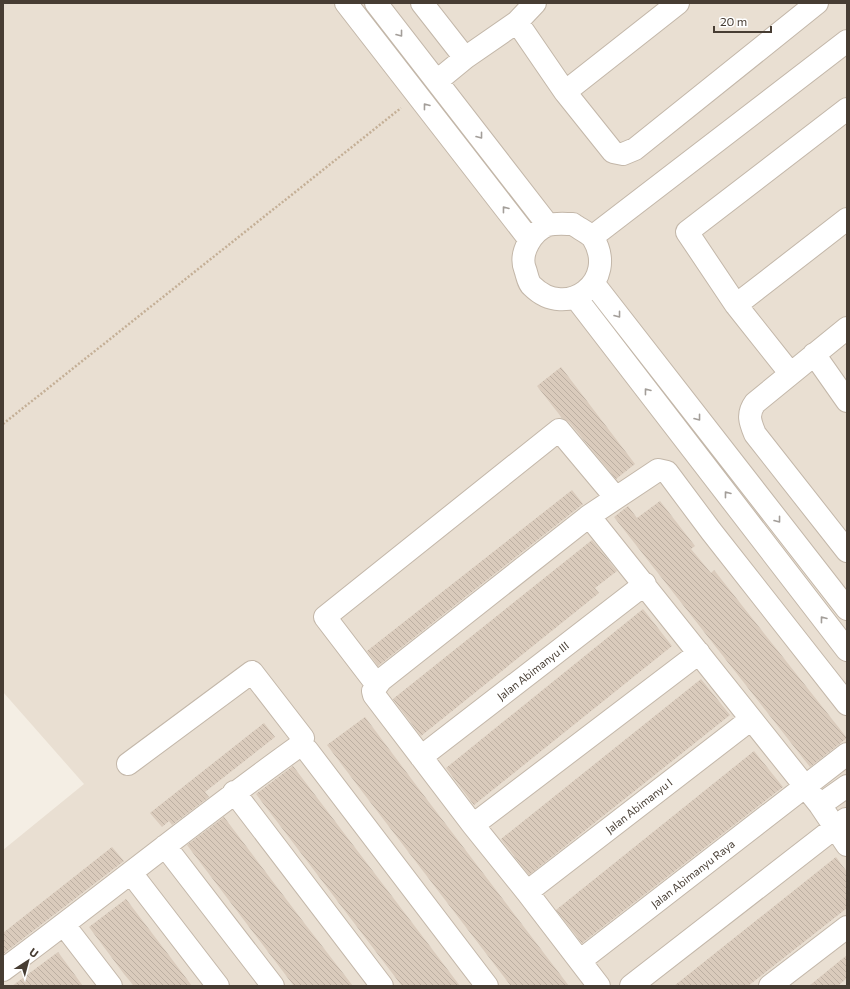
<svg xmlns="http://www.w3.org/2000/svg" width="850" height="989" viewBox="0 0 850 989" font-family="Commissioner,sans-serif">
	<style>
		.residential { fill: #e9dfd2 }
		.building { fill: url(#building-back-hatch) }
		.lines { fill: none; stroke-linecap: round; stroke-linejoin: round }
		.minor-casing { stroke: #c3b7a9; stroke-width: 24 }
		.path { stroke: #c4af96; stroke-width: 2.5; stroke-dasharray: 2 2; stroke-linecap: butt }
		.minor { stroke: #fff; stroke-width: 22 }
		.oneway { stroke: #a39e99 }
		.labels { text-anchor: middle; stroke-width: 3; stroke-linejoin: round; paint-order: stroke }
		.street-label { font-size: 11px; fill: #473d33; stroke: #fff }
	</style>
	<defs>
		<pattern id="building-back-hatch" width="6" height="6" patternUnits="userSpaceOnUse"><rect width="6" height="6" fill="#dacbbc"/><path d="M-1 5l2 2M0 0l6 6M5-1l2 2" fill="none" stroke="#bcafa2"/></pattern>
	</defs>
	<rect width="100%" height="100%" fill="#f4eee4"/>
	<path class="residential" d="M3 3H847V986H3V850L84 784 3 692Z"/>
	<path class="building" d="M561 367 635 464 616 479 569 422 562 418 537 386Z
		M572 490 583 504 378 666 367 651Z
		M660 501 695 546 691 549 711 573 714 570 847 738 810 767 614 517 628 506 637 518Z
		M592 540 617 571 595 588 599 593 421 736 393 699Z
		M643 609 672 646 474 805 446 768Z
		M701 679 730 715 529 875 501 839Z
		M365 717 419 789 569 986H511L361 790 327 745Z
		M264 723 275 737 205 792 209 797 172 825 169 821 162 827 150 813Z
		M754 751 783 787 582 943 556 910Z
		M293 766 426 941 460 986H402L326 886 256 794Z
		M224 817 305 924 353 986H294L187 845Z
		M112 847 124 861 3 954V933Z
		M836 857 847 872V908L748 986H674Z
		M126 899 171 958 192 986H134L124 974 89 927Z
		M58 952 83 986H12Z
		M847 955V978L838 986H809Z"/>
	<g class="lines">
		<defs>
			<path id="minor" d="M346 3 529 239
				M376 3 548 225
				M422 3 465 58
				M517 22 565 92 678 3
				M437 81 465 58 517 22 535 3
				M565 92 613 152 623 154 635 149 817 3
				M573 224C578 228 589 233 593 238 619 281 567 321 532 286 528 283 527 274 525 269 519 253 532 231 548 225 555 223 566 224 573 224Z
				M592 237 847 41
				M594 284 847 609
				M576 298 847 650
				M736 305 847 219
				M847 328 755 403C747 414 750 422 755 434L847 551
				M814 354 847 401
				M790 373 736 305 687 232 847 109
				M589 516 820 805 847 845
				M377 685 325 617 559 430 616 498
				M299 746 307 750 487 986
				M421 757 645 584
				M234 792 382 986
				M820 805 847 786
				M473 825 699 653
				M165 846 273 986
				M131 873 218 986
				M527 892 750 720
				M64 925 111 986
				M581 960 847 754
				M3 970C103 896 198 818 299 746L303 738 252 672 128 764
				M599 986 527 892 473 825 374 695 373 691 381 680 589 516 658 470 667 472 711 531 847 704
				M631 986 846 819
				M770 986 847 927"/>
		</defs>
		<use href="#minor" class="minor-casing"/>
		<path class="path" d="M3 424 401 108"/>
		<use href="#minor" class="minor"/>
	</g>
	<defs><path id="oneway-chevron" d="M-2-3.5L2.5 0L-2 3.5" fill="none" stroke-width="1.6" stroke-linecap="round" stroke-linejoin="round"/></defs>
	<g class="oneway">
		<use href="#oneway-chevron" transform="translate(400 34) rotate(52)"/>
		<use href="#oneway-chevron" transform="translate(426 106) rotate(-128)"/>
		<use href="#oneway-chevron" transform="translate(480 136) rotate(52)"/>
		<use href="#oneway-chevron" transform="translate(505 209) rotate(-128)"/>
		<use href="#oneway-chevron" transform="translate(618 315) rotate(52)"/>
		<use href="#oneway-chevron" transform="translate(647 391) rotate(-128)"/>
		<use href="#oneway-chevron" transform="translate(698 418) rotate(52)"/>
		<use href="#oneway-chevron" transform="translate(727 494) rotate(-128)"/>
		<use href="#oneway-chevron" transform="translate(778 520) rotate(52)"/>
		<use href="#oneway-chevron" transform="translate(823 619) rotate(-128)"/>
	</g>
	<g class="labels">
		<g class="street-label">
			<text transform="translate(533 671) rotate(-38)" y="4">Jalan Abimanyu III</text>
			<text transform="translate(639 806) rotate(-38)" y="4">Jalan Abimanyu I</text>
			<text transform="translate(693 874) rotate(-38)" y="4">Jalan Abimanyu Raya</text>
		</g>
	</g>
	<rect width="850" height="989" fill="none" stroke="#473d33" stroke-width="8"/>
	<g transform="translate(28 961) rotate(36)" stroke="#ffffff" stroke-width="3" paint-order="stroke">
	<path d="M0-3L7 15L0 10L-7 15Z" fill="#473d33"/>
	<text y="-6" font-size="11" font-weight="bold" text-anchor="middle" fill="#473d33">U</text>
	</g>
	<path d="M714 26v6h57v-6" fill="none" stroke="#473d33" stroke-width="2"/>
	<text x="720" y="26" font-size="12" fill="#473d33" stroke="#ffffff" stroke-width="3" paint-order="stroke">20 m</text>
</svg>
